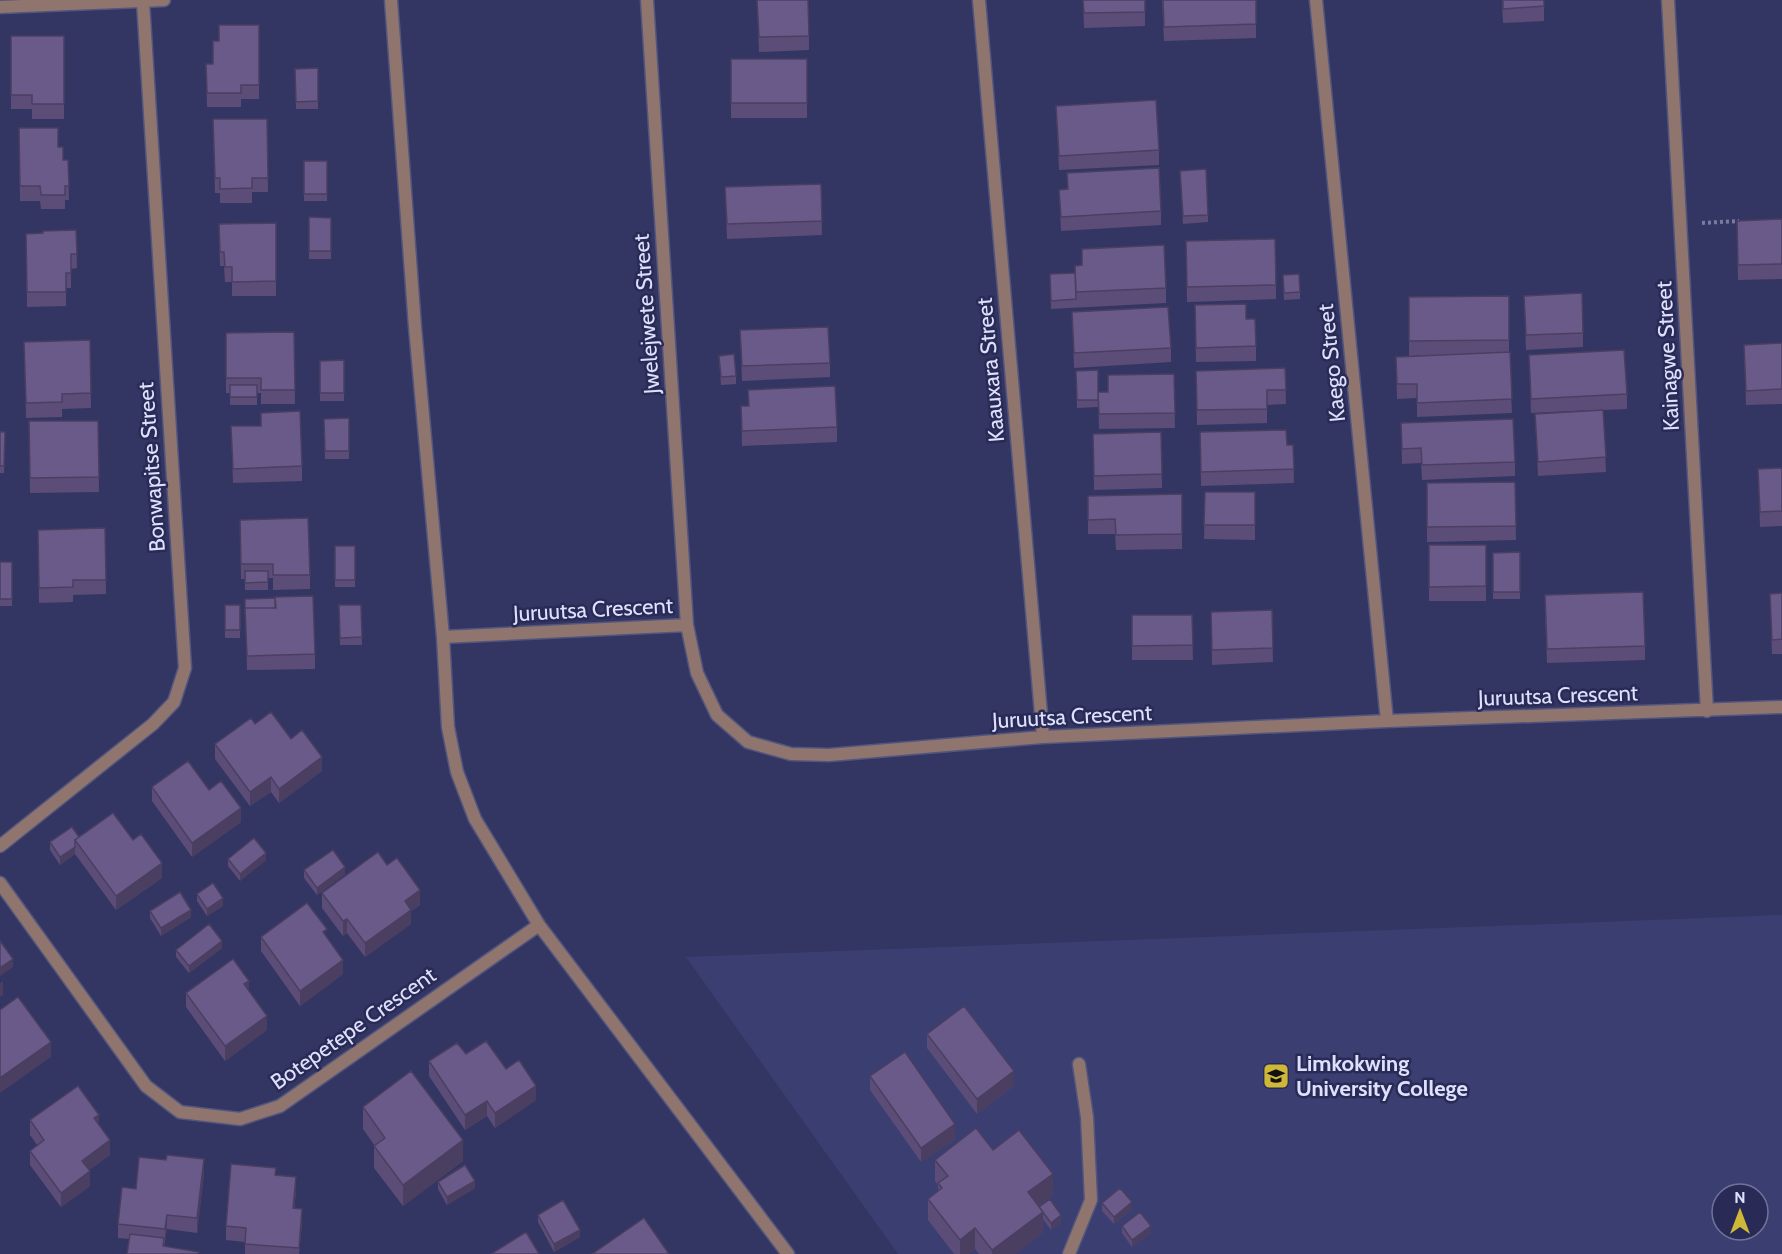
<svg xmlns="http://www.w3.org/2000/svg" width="1782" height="1254" viewBox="0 0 1782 1254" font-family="Cabin,sans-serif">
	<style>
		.built { fill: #3b3e71; fill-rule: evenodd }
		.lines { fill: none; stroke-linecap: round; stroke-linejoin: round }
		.street-casing { stroke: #52557e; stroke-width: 15 }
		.path { stroke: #787ba1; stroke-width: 4; stroke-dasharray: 3 3; stroke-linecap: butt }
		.street { stroke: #8f756d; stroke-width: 12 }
		.wall { fill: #5b4d77 }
		.shaded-wall { fill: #4a3f61 }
		.building { fill: #6a5a8a; stroke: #4a3f61; stroke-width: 1.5 }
		.labels { text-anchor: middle; stroke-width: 5; stroke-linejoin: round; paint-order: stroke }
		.street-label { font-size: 22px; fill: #dde1fd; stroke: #292b56 }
		.poi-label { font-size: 22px; font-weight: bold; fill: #dde1fd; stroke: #292b56; text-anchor: start }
	</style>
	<rect width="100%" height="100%" fill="#333662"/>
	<path class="built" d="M1782 915V1254H898L686 957ZM1722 1194H1758V1230H1722Z"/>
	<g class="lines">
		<defs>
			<path id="street" d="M391 0 415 327 443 637 448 727 457 772 475 819 539 925 788 1254
				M647 0 687 625
				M979 0 1043 737
				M1316 0 1387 721
				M1668 0 1707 711
				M0 7 164 0
				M443 637 687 625 697 673 717 715 748 742 791 754 829 755 1043 737 1387 721 1782 707
				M0 846 153 724 174 702 185 668 143 2
				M0 883 146 1086 180 1112 240 1119 280 1106 539 925
				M1069 1254 1091 1200 1087 1117 1079 1064"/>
		</defs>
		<use href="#street" class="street-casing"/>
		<path class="path" d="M1702 223 1739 221"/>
		<use href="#street" class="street"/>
	</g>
	<path class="wall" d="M757 0 809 36V50L759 52Z
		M1083 0H1145V26L1084 28Z
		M1162 0H1256V38L1164 41Z
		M1502 0H1544V21L1503 23Z
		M259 25V99H241V107H207L206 64H213Z
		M11 36H64V119H32V109H11Z
		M731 59H807V118H731Z
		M318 68V109H296L295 69Z
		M1056 106 1159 150V165L1059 170Z
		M213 119H267L268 192H252V203H220V193H215Z
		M19 128 58 147 63 160H68L69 200H65V209H41L40 201H20Z
		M304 161H327V201H304Z
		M1180 171 1208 215V222L1183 224Z
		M1067 173 1161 211V225L1061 231 1059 190 1067 189Z
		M821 184 822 235 727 239 725 187Z
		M309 217 331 218V259H309Z
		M1782 219V279L1738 280 1737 221Z
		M276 223V296H232V282H225L224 266H220L219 224Z
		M76 230 77 268 71 269V288H66V306L27 307 26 234Z
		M1186 241 1276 285V299L1187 302Z
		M1082 249 1166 288V303L1051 309 1050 282 1075 273 1082 265Z
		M1283 282 1300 292V299L1284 300Z
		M1509 296V352L1512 413 1417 417V398L1397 399 1396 357 1436 355 1409 356V297Z
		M1524 296 1583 333V347L1526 350Z
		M1195 305 1246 319 1256 346V361L1196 362Z
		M1072 312 1171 348V362L1074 368Z
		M740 330 830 363V377L742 381Z
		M294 332 295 404H261V393H257V405H230V393H226V333Z
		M90 340 91 408 62 409V417L26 418 24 342Z
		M1782 343V404L1746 405 1744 345Z
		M1529 355 1627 394V409L1603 410 1606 472 1538 476 1535 414 1593 410 1531 413Z
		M719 356 736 376V384L721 385Z
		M344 360V401H320V361Z
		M1285 368 1286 404 1267 405V423L1197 425 1196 371Z
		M1098 370V407L1077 408 1076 371Z
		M1174 374 1175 428 1099 429 1098 392H1108Z
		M748 390 837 427V442L742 446 741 406H748Z
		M261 413 302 466V481L233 483 231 426H261Z
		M349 418V459H325L324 419Z
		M29 421H98L99 492 30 493Z
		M1401 423 1515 462V476L1422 480 1421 463 1402 464Z
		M0 432H5L4 473H0Z
		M1161 432 1162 488 1094 490 1093 434Z
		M1200 432 1287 445H1293L1294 483 1201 486Z
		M1782 468V526L1760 527 1758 469Z
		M1515 482 1516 540 1427 542V483Z
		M1205 492H1255V540L1204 539Z
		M1182 494V549L1116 550 1115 534H1088V496Z
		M240 520 310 575V589L273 590V578H268V590H245V579H241Z
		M105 528 106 594 73 595V602L39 603 38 544Z
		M1429 545H1486V601H1429Z
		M335 546H355V587H335Z
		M1520 552V599H1493V553Z
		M0 562H12V606H0Z
		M1782 593V654H1772L1770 594Z
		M245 599 315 654V669L247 670Z
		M225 605H240V638H225Z
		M339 605H361L362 645H340Z
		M1545 609 1645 646V660L1547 663Z
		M1272 610 1273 662 1212 665 1211 612Z
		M1132 615H1192L1193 660H1132Z
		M255 724 291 739 322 771 279 803 271 792 250 806 215 759V744Z
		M152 787 209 790 241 822 192 857 152 801Z
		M79 837 133 840 162 878 116 910 75 854 60 865 50 850V842Z
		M228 859 266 860 240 881 228 866Z
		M387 865 420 905 411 911V924L365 957 347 933 343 936 322 908V893Z
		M304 870 345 874 317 895 304 878Z
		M197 894 223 906 207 916 197 901Z
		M150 911 191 917 161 936 150 918Z
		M261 937H327L343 974 300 1006 261 951Z
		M222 948 189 973 176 957V950Z
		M186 993 267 1030 225 1061 186 1007Z
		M927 1034 1014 1086 977 1114 927 1048Z
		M466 1054 506 1069 536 1100 495 1128 487 1116 465 1130 429 1076V1061Z
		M870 1076 955 1139 921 1162 870 1090Z
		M363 1107 463 1161 403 1206 374 1168V1146H375L363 1129Z
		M30 1120 99 1125 110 1155 89 1170 90 1186 61 1207 30 1165V1151L37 1145 30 1135Z
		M993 1150 1053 1195 1038 1206 1061 1223 1051 1230 1043 1219V1233L1015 1254H979L975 1249 969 1254H954L928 1220V1199L938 1191V1185L935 1181V1160Z
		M204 1174 197 1233 167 1229 164 1247 129 1239 118 1238V1224L136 1189Z
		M276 1175 296 1192 294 1208 302 1223 299 1254H245V1242L226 1240V1226Z
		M438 1182 475 1188 447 1205 438 1189Z
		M1102 1203 1132 1209 1114 1224 1102 1211Z
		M538 1215 580 1237 554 1252 538 1222Z
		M1122 1226 1151 1233 1132 1247 1122 1233Z"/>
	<path class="shaded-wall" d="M322 757V771L279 803V789Z
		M271 777V792L250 806V792Z
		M241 808V822L192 857V843Z
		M75 847V854L60 865V857Z
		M266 853V860L240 881V874Z
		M162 863V878L116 910V896Z
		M345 867V874L317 895V888Z
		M420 890V905L411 911V924L365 957V943L405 901Z
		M223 898V906L207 916V909Z
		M191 910V917L161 936V928Z
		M347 919V933L343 936V921Z
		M222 941V948L189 973V966Z
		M13 959V967L0 976V968Z
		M343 960V974L300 1006V991Z
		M3 981V995L0 997V983Z
		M249 981V996L244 984Z
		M267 1016V1030L225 1061V1046Z
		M51 1042V1057L0 1093V1078Z
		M1014 1071V1086L977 1114V1099Z
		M536 1086V1100L495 1128V1113Z
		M487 1101V1116L465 1130V1115Z
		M99 1115V1129L94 1118Z
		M955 1124V1139L921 1162V1148Z
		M110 1140V1155L82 1175V1161Z
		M463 1140V1161L403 1206V1185Z
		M204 1159V1174L197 1233V1218Z
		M90 1171V1186L61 1207V1193Z
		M1053 1174V1195L1028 1213V1192Z
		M296 1177V1192L293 1223V1208Z
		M475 1181V1188L447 1205V1197Z
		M1132 1202V1209L1114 1224V1217Z
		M302 1209V1223L299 1254V1248Z
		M1043 1212V1233L1015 1254H992V1250Z
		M167 1215V1229L165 1243V1229Z
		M1061 1215V1223L1051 1230V1223Z
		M1151 1226V1233L1132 1247V1240Z
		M975 1228V1249L969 1254H960V1240Z
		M580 1230V1237L554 1252V1244Z"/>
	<path class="building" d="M757 0H808L809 36 759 37Z
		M1083 0H1145V12L1084 13Z
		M1163 0H1256V24L1164 27Z
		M1503 0H1544V6L1503 9Z
		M219 25H259V85H241V93H207L206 64H213V41H219Z
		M11 36H64V104H32V95H11Z
		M731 59H807V103H731Z
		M318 68V101L296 102 295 69Z
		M1156 100 1159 150 1059 156 1056 106Z
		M213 119H267L268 178H252V188L220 189V178H215Z
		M19 128H58V147H63V160H68L69 186H65V195H41L40 186H20Z
		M304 161H327V194H304Z
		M1159 168 1161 211 1061 217 1059 190 1068 189 1067 173Z
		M1206 169 1208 215 1183 216 1180 171Z
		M821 184 822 221 727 224 725 187Z
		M309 217 331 218V251H309Z
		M1782 219V264L1738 265 1737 221Z
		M276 223V281L232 282V267H225L224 252H220L219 224Z
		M76 230 77 254H71V273H66V292H27L26 234 43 233V231Z
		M1275 239 1276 285 1187 287 1186 241Z
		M1164 245 1166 288 1076 292 1075 266 1082 265V249Z
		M1075 273 1076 299 1051 301 1050 274Z
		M1299 274 1300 292 1284 293 1283 275Z
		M1582 293 1583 333 1526 335 1524 296Z
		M1509 296V340L1409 341V297Z
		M1246 304V319H1255L1256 346 1196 348 1195 305Z
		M1168 307 1171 348 1074 353 1072 312Z
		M828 327 830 363 742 366 740 330Z
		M294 332 295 390H261V378H226V333Z
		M90 340 91 393 62 394V402L26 403 24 342Z
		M1782 343V389L1746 391 1744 345Z
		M1624 350 1627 394 1531 399 1529 355Z
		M1510 352 1512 399 1417 403V384H1397L1396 357Z
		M734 354 736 376 721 377 719 356Z
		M344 360V393H320V361Z
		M1285 368 1286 390H1267V409L1197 410 1196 371Z
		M1098 370V400H1077L1076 371Z
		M1174 374 1175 413 1099 414 1098 392H1108V375Z
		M230 385H257V397H230Z
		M835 386 837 427 742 431 741 406H749L748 390Z
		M1603 410 1606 457 1538 462 1535 414Z
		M300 411 302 466 233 469 231 426H261V413Z
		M349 418V451H325L324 419Z
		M1513 419 1515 462 1422 465 1421 448 1402 449 1401 423Z
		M29 421H98L99 477 30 478Z
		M1286 430 1287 445H1293L1294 469 1201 472 1200 432Z
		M0 432H5L4 466H0Z
		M1161 432 1162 474 1094 476 1093 434Z
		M1782 468V511L1760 512 1758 469Z
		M1515 482 1516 526 1427 527V483Z
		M1205 492H1255V525H1204Z
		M1182 494V534L1116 535 1115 519 1088 520V496Z
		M308 518 310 575H273V564H241L240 520Z
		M105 528 106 580H73V587L39 588 38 530Z
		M1429 545H1486V586L1429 587Z
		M335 546H355V580H335Z
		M1520 552V592H1493V553Z
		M0 562H12V599H0Z
		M245 571H268V582L245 583Z
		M1643 592 1645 646 1547 649 1545 595Z
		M1782 593V639L1772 640 1770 594Z
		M313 596 315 654 247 656 245 608H276L275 597Z
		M275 598V608H245V615V599Z
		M225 605H240V630H225Z
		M339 605H361L362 637 340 638Z
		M1272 610 1273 648 1212 650 1211 612Z
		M1132 615H1192L1193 645 1132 646Z
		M271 712 291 739 302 730 322 757 279 789 271 777 250 792 215 744 251 718 255 724Z
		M188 761 209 790 221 781 241 808 192 843 152 787Z
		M113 813 133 840 141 834 162 863 116 896 75 840Z
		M72 827 79 837 75 840V847L60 857 50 842Z
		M254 838 266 853 240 874 228 859Z
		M333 850 345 867 317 888 304 870Z
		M378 852 387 865 397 858 420 890 405 901 411 910 365 943 347 919 343 921 322 893Z
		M213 883 223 898 207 909 197 894Z
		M180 892 191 910 161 928 150 911Z
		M307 903 327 929 323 932 343 960 300 991 261 937Z
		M209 924 222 941 189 966 176 950Z
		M0 941 13 959 0 968Z
		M233 959 249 981 244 984 267 1016 225 1046 186 993Z
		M18 997 51 1042 0 1078V1010Z
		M964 1006 1014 1071 977 1099 927 1034Z
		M486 1041 506 1069 519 1060 536 1086 495 1113 487 1101 465 1115 429 1061 457 1043 466 1054Z
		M905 1052 955 1124 921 1148 870 1076Z
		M411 1071 463 1140 403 1185 374 1146 385 1138 363 1107Z
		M78 1086 99 1115 94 1118 110 1140 82 1161 90 1171 61 1193 30 1151 44 1140 30 1120Z
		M976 1128 993 1150 1019 1130 1053 1174 1028 1192 1043 1212 992 1250 975 1228 960 1240 928 1199 942 1188 938 1183 948 1176 935 1160Z
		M167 1155 204 1159 197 1218 167 1215 165 1229 118 1224 122 1187 136 1189 139 1157 166 1160Z
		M231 1164 276 1168 275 1175 296 1177 293 1208 302 1209 299 1248 245 1244 246 1228 226 1226Z
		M465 1165 475 1181 447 1197 438 1182Z
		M1120 1188 1132 1202 1114 1217 1102 1203Z
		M1050 1199 1061 1215 1051 1223 1039 1207Z
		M563 1200 580 1230 554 1244 538 1215Z
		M1140 1212 1151 1226 1132 1240 1122 1226Z
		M644 1218 669 1254H592Z
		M526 1232 539 1254H491Z
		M130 1234 164 1238 163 1246 199 1252 198 1254H127Z"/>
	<defs>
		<symbol id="university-square" viewBox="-11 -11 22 22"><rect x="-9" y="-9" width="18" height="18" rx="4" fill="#cfb837" stroke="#292b56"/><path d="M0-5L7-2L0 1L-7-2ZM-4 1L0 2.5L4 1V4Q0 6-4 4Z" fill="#111"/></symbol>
	</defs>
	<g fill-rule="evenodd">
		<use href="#university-square" x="1261" y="1061" width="30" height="30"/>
	</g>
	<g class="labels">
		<g class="street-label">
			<text transform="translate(646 314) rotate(-94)" y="8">Jwelejwete Street</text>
			<text transform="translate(1667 356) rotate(-93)" y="8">Kainagwe Street</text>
			<text transform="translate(1331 363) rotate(-96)" y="8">Kaego Street</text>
			<text transform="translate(990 370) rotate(-95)" y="8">Kaauxara Street</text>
			<text transform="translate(151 467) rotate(-94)" y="8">Bonwapitse Street</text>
			<text transform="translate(593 609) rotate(-3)" y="8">Juruutsa Crescent</text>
			<text transform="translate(1558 695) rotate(-2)" y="8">Juruutsa Crescent</text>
			<text transform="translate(1072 716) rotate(-3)" y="8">Juruutsa Crescent</text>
			<text transform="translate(353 1028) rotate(-35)" y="8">Botepetepe Crescent</text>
		</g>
		<g class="poi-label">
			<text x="1296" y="1071">Limkokwing<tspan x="1296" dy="25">University College</tspan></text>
		</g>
	</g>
	<g transform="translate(1740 1212)"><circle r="28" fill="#292b56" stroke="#717499" stroke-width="1.5"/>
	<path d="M0-4.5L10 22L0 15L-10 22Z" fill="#cfb837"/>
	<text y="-9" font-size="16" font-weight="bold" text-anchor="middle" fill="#dde1fd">N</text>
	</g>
</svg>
